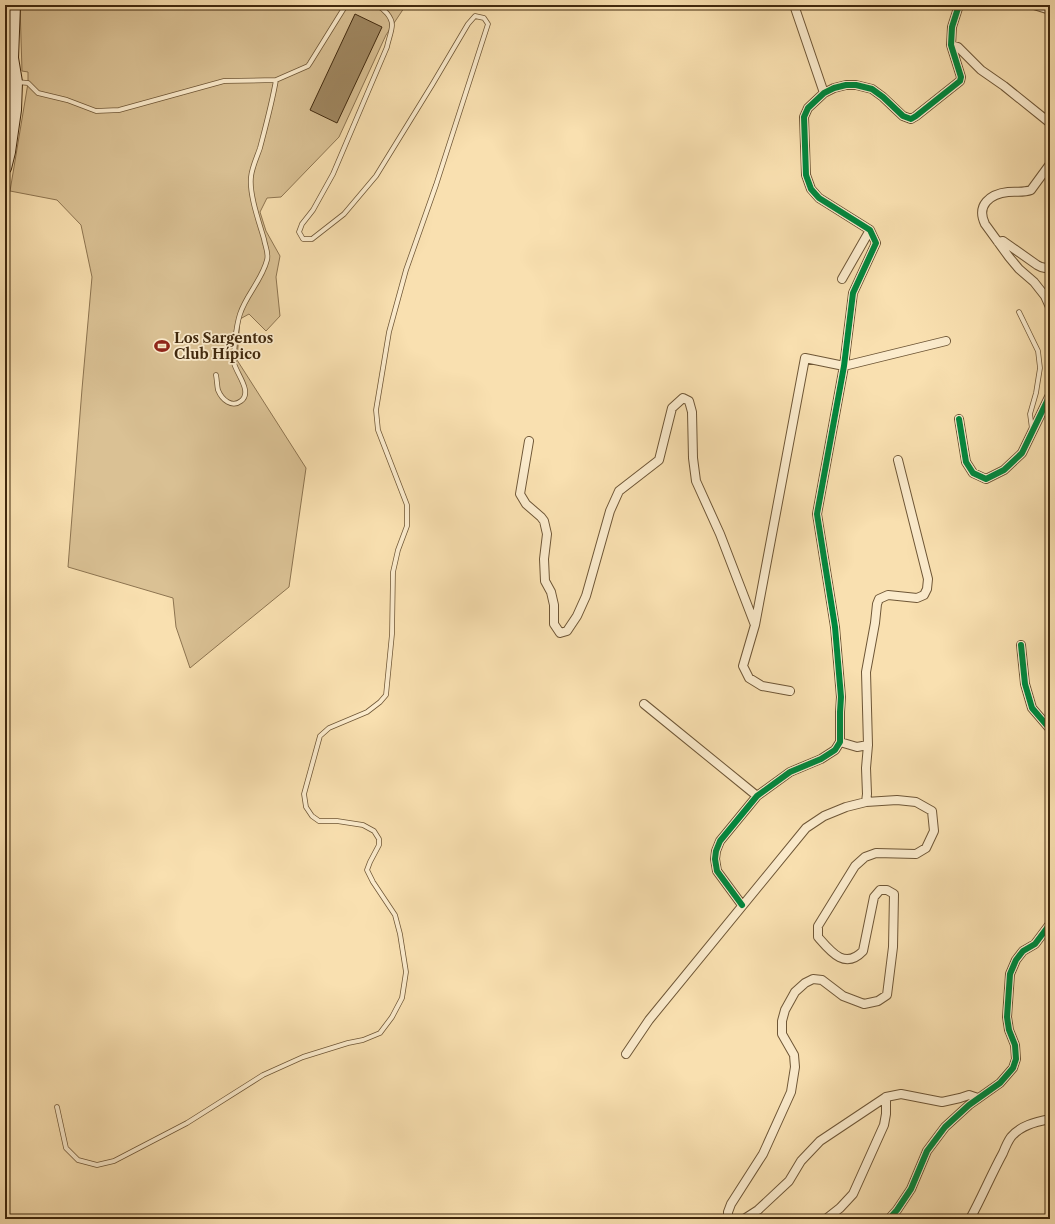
<svg xmlns="http://www.w3.org/2000/svg" width="1055" height="1224" viewBox="0 0 1055 1224" font-family="'Libre Caslon Text',serif">
	<style>
		.pitch { fill: #dac194; stroke: #8d7450 }
		.building { fill: #a08862; stroke: #40280d }
		.lines { fill: none; stroke-linecap: round; stroke-linejoin: round }
		.lane-casing { stroke: #6e5636; stroke-width: 5.5 }
		.street-casing { stroke: #6e5636; stroke-width: 10 }
		.secondary-casing { stroke: #40280d; stroke-width: 14 }
		.lane { stroke: #fbebcc; stroke-width: 4 }
		.street { stroke: #fbebcc; stroke-width: 8 }
		.secondary { stroke: #fbebcc; stroke-width: 12 }
		.cycleway-casing { stroke: #fbebcc; stroke-width: 8 }
		.cycleway { stroke: #00873e; stroke-width: 6 }
		.labels { text-anchor: middle; stroke-width: 3.5; stroke-linejoin: round; paint-order: stroke }
		.poi-label { font-size: 14px; font-weight: bold; fill: #40280d; stroke: #fbebcc; text-anchor: start }
	</style>
	<rect width="100%" height="100%" fill="#f9e0b0"/>
	<filter id="stains"><feTurbulence type="fractalNoise" baseFrequency=".005" numOctaves="4"/><feColorMatrix values="0 0 0 0 .2 0 0 0 0 .09 0 0 0 0 .02 0 0 0 .5 -.17"/></filter>
	<radialGradient id="worn" r=".72"><stop offset=".6" stop-color="#630" stop-opacity="0"/><stop offset="1" stop-color="#630" stop-opacity=".3"/></radialGradient>
	<path class="pitch" d="M20 5H406L386 35 339 137 281 197 267 198 260 212 266 231 280 256 276 277 280 316 266 331 249 314 240 319 237 360 306 468 289 587 190 668 176 627 173 598 68 567 82 389 92 277 81 225 57 200 10 191 28 83V72L22 71Z"/>
	<path class="building" d="M355 14 382 27 337 123 310 110Z"/>
	<g class="lines">
		<defs>
			<path id="lane" d="M17 82 28 83 38 93 67 100 96 111 119 110 224 81 276 80 308 66 310 63 346 5
				M1019 312 1038 351 1040 368 1036 393 1030 414 1032 429
				M216 375C217 380 217 386 218 390 222 400 232 408 241 401 253 392 236 373 234 363 233 356 235 348 235 341 236 332 237 323 240 314 246 295 262 280 267 260 269 253 265 246 264 239 259 222 249 194 251 177 252 167 257 157 260 148 266 125 272 103 276 80
				M57 1107 66 1148 78 1160 97 1165 114 1161 187 1123 263 1075 303 1057 348 1043 363 1040 380 1033 392 1017 402 998 406 972 400 934 395 915 373 882 367 870 370 862 379 845V839L374 831 363 825 337 821H319L312 816 306 807 304 794 320 736 329 728 367 712 380 702 386 695 392 634 393 572 398 550 407 526V505L378 430 376 410 389 332 406 270 436 185 488 24 484 18 475 16 468 24 432 85 376 176 344 214 312 239H303L299 232 302 224 313 210 333 174 387 47C388 41 392 31 392 25 392 17 384 9 377 5"/>
			<path id="street" d="M1034 5 1050 10
				M795 8 824 93
				M951 45 958 47 981 70 1004 86 1050 123
				M1050 164 1031 190C1023 193 1016 191 1008 192 990 194 976 205 985 224L1009 257 1019 269 1034 282 1045 296 1050 307
				M998 242 1003 241 1037 265 1041 267 1050 269
				M842 279 870 230
				M959 419 966 462 973 473 986 479 1004 470 1022 453 1050 395
				M529 441 520 494 526 504 541 517 544 521 547 534 544 559 545 581 551 592 554 605V624L560 633 567 631 577 616 586 596 610 511 619 491 659 460 672 408 683 398 689 401 692 412 693 458 696 481 720 534 755 625 805 358 844 366 946 341
				M755 625 743 666 749 678 762 686 790 691
				M1021 645 1025 684 1032 708 1050 729
				M644 704 757 796
				M840 742 857 747 868 745
				M742 905 717 871 715 859 716 851 720 841 757 796 790 772 821 759 835 750 840 742V712L841 697 835 627 817 514 844 366 853 293 876 243 870 230 819 198 811 189 806 175 804 117 808 108 824 93 834 88 846 85H856L872 89 883 97 903 116 911 119 916 116 960 81 961 77 951 45 952 27 959 5
				M626 1054 649 1020 806 828 824 816 846 807 866 802 867 794 866 768 868 745 866 672 875 623 877 604 879 599 888 595 917 598 924 595 927 589 928 579 898 460
				M728 1219V1212L731 1204 763 1154 791 1092 795 1067 794 1055 782 1034V1021L785 1010 795 992 805 983 813 979 822 980 843 996 864 1004 878 1001 887 995 893 947 894 894 887 890H880L874 897 863 951C845 970 831 952 818 937V926L855 866 865 857 876 853 916 854 926 848 934 831 932 811 916 802 897 800 866 802
				M744 1219 758 1210 789 1181 801 1161 820 1141 886 1097 901 1094 942 1102 960 1098 969 1095 978 1098
				M826 1219 840 1208 853 1194 884 1125 886 1114V1097
				M889 1219 897 1210 911 1189 927 1151 945 1127 969 1105 1000 1083 1013 1068 1016 1059 1015 1045 1009 1030 1007 1017 1010 974 1016 960 1023 951 1035 944 1050 924
				M970 1219C982 1197 991 1175 1003 1153 1005 1148 1008 1141 1011 1137 1021 1125 1036 1122 1050 1119"/>
			<path id="secondary" d="M5 168 9 152 15 110 16 82 12 58 14 5"/>
		</defs>
		<use href="#lane" class="lane-casing"/>
		<use href="#street" class="street-casing"/>
		<use href="#secondary" class="secondary-casing"/>
		<use href="#lane" class="lane"/>
		<use href="#street" class="street"/>
		<use href="#secondary" class="secondary"/>
		<defs>
			<path id="cycleway" d="M959 419 966 462 973 473 986 479 1004 470 1022 453 1050 395
				M1021 645 1025 684 1032 708 1050 729
				M742 905 717 871 715 859 716 851 720 841 757 796 790 772 821 759 835 750 840 742V712L841 697 835 627 817 514 844 366 853 293 876 243 870 230 819 198 811 189 806 175 804 117 808 108 824 93 834 88 846 85H856L872 89 883 97 903 116 911 119 916 116 960 81 961 77 951 45 952 27 959 5
				M889 1219 897 1210 911 1189 927 1151 945 1127 969 1105 1000 1083 1013 1068 1016 1059 1015 1045 1009 1030 1007 1017 1010 974 1016 960 1023 951 1035 944 1050 924"/>
		</defs>
		<use href="#cycleway" class="cycleway-casing"/>
		<use href="#cycleway" class="cycleway"/>
	</g>
	<defs>
		<symbol id="stadium-bare" viewBox="-9 -9 18 18"><path d="M0-5a6.5 5 0 1 0 0 10a6.5 5 0 1 0 0-10ZM-3.5-1.8h7v3.6h-7Z" fill="#8f2418" stroke="#fbebcc" stroke-width="2.5" paint-order="stroke"/></symbol>
	</defs>
	<g fill-rule="evenodd">
		<use href="#stadium-bare" x="151" y="335" width="22" height="22"/>
	</g>
	<g class="labels">
		<g class="poi-label">
			<text x="174" y="343">Los Sargentos<tspan x="174" dy="16">Club Hípico</tspan></text>
		</g>
	</g>
	<rect width="1055" height="1224" fill="none" stroke="#f9e0b0" stroke-width="20"/>
	<rect x="6" y="6" width="1043" height="1212" fill="none" stroke="#40280d" stroke-width="2"/>
	<rect x="10" y="10" width="1035" height="1204" fill="none" stroke="#40280d"/>
	<rect width="100%" height="100%" filter="url(#stains)"/>
	<rect width="100%" height="100%" fill="url(#worn)"/>
</svg>
